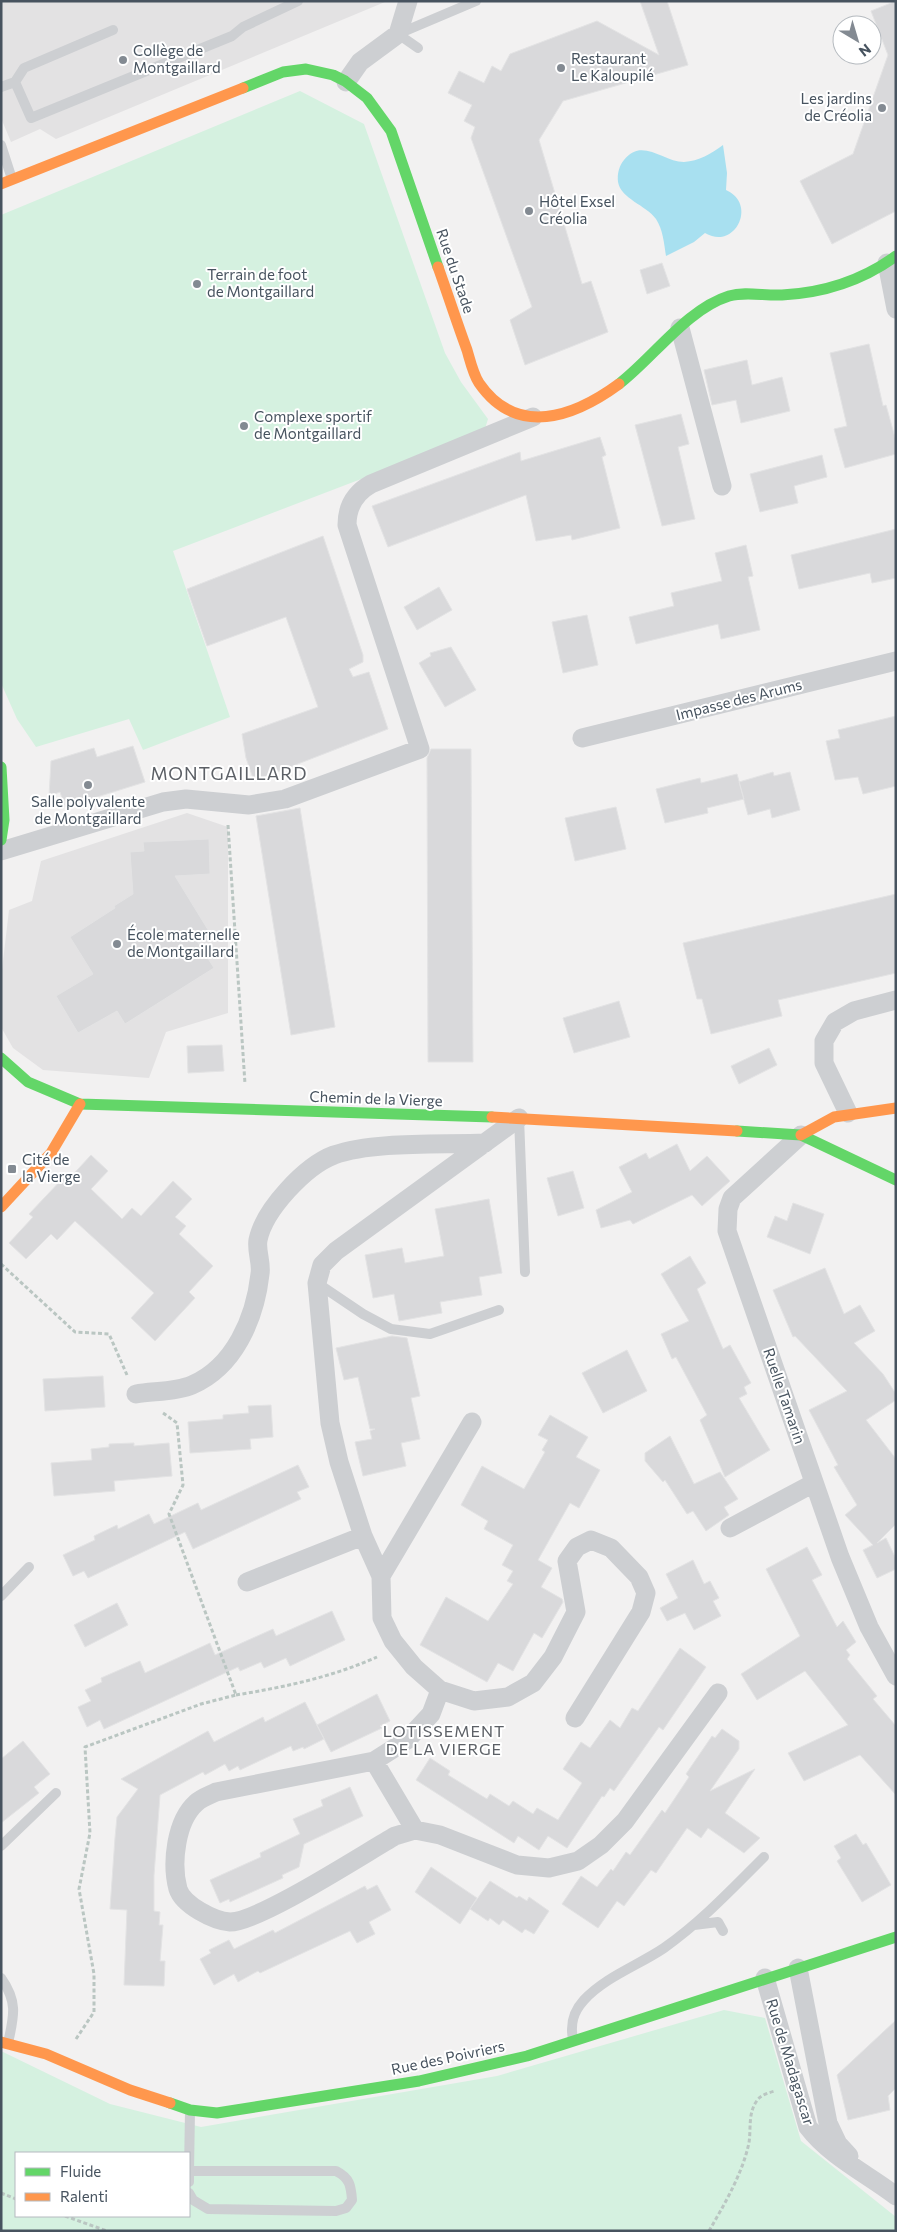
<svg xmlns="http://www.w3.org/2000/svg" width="897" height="2232" viewBox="0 0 897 2232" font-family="Commissioner,sans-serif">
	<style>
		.education { fill: #e3e2e3 }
		.green { fill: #d5f1e0; fill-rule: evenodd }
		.water { fill: #a8e0f0 }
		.building { fill: #d9d9db; stroke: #e3e3e4 }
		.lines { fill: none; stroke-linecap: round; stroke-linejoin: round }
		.path { stroke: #bac6c2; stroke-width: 3; stroke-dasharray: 4 2.5; stroke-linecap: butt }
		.lane { stroke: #cdcfd2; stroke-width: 10 }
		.street { stroke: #cdcfd2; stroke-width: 19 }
		.fast { stroke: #63d668; stroke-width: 11 }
		.slow { stroke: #ff974d; stroke-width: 11 }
		.poi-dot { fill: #838a92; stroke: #fff; stroke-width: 2 }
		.labels { text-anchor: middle; stroke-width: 4; stroke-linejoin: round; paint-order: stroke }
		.poi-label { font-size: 15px; fill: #47535f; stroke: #fff; text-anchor: start }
		.street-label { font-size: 15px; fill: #47535f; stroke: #fff }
		.neighbourhood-label { font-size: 16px; letter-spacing: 1px; fill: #5c6066; stroke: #fff }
		.quarter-label { font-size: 18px; letter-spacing: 1px; fill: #5c6066; stroke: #fff }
	</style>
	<rect width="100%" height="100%" fill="#f2f1f1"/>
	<path class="education" d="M1 1H385V2L56 139 40 129 11 142 1 118Z
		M187 813 228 827V1013L166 1032 149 1078 43 1070 13 1048 1 1027V978L9 910 32 901 41 861Z"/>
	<path class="green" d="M300 91 364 124 445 353 461 382 488 419 484 432 173 551 230 717 143 750 129 719 36 747 17 719 1 683V215Z
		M724 2010 765 2018 801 2141 896 2217V2231H1V2051L110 2104 201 2127 497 2076ZM16 2153H189V2216H16Z"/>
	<path class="water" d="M723 145 727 173 726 190C758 204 735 251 705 233L694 242 666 256C664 243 663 230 656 219 646 205 621 199 618 182 617 174 619 166 624 160 642 137 663 162 684 162 699 161 711 154 723 145Z"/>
	<path class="building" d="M640 1H667L688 65 563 101 539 140 582 284 591 281 608 332 525 365 510 320 532 307 471 138 475 127 464 121 472 105 448 93 459 71 484 83 492 66 501 71 510 54 597 21 659 55Z
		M896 1V211L832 244 800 181 853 154 888 55 871 11Z
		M662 263 670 286 647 294 640 270Z
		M869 344 883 406 886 405 896 441V454L845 468 834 429 847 426 830 353Z
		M747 360 752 385 782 377 790 411 741 423 736 400 712 405 704 370Z
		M681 414 689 444 678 447 695 519 662 526 635 425Z
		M600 437 606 455 602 457 620 528 572 540 571 535 536 541 526 495 388 547 372 506 520 452 521 461Z
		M822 455 827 477 794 486 798 503 760 512 750 474Z
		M896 529V578L872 583 870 573 799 589 791 555Z
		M323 536 363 655V662L349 669 353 677 369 672 388 729 254 781 246 758 242 734 318 707 286 617 207 646 187 589Z
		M746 545 753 576 748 577 760 630 721 639 718 624 636 644 629 617 674 606 671 593 722 581 715 553Z
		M439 587 452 610 417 630 404 607Z
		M587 615 598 665 563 673 552 622Z
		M451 647 476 690 445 707 419 663 431 656 430 653Z
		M896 716V786L863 794 858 777 835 780 826 741 840 738 838 730Z
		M133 746 145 782 65 807 60 792 49 796 51 761 94 748 97 757Z
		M431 749H471L473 1062H428L427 758Z
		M773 772 774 776 790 772 800 810 772 818 770 809 748 815 739 782Z
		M737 774 744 799 707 808 708 813 665 823 656 789 700 778 701 783Z
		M616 807 626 849 575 861 565 818Z
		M300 808 335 1027 291 1035 256 816Z
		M209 839 210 874 175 876 210 933 197 941 214 968 125 1024 117 1011 78 1033 56 996 93 974 70 937 115 908 114 906 133 894 130 852 144 851 143 842Z
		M896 894V973L778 1000 782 1016 711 1034 702 999H697L683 943Z
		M619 1001 630 1037 574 1053 563 1018Z
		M222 1045 224 1071 188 1073 187 1046Z
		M769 1048 777 1065 739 1084 731 1066Z
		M677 1144 690 1171 707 1156 730 1181 702 1206 692 1195 633 1224 630 1220 601 1228 596 1210 632 1192 619 1167 646 1153 649 1159Z
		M91 1155 108 1171 91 1189 122 1219 132 1208 141 1216 173 1181 192 1199 175 1217 186 1226 179 1234 213 1266 189 1292 195 1298 155 1341 131 1318 154 1293 75 1221 57 1240 51 1234 26 1259 9 1243 33 1217 29 1214 64 1177 67 1181Z
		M573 1171 584 1208 558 1216 547 1178Z
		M489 1199 502 1273 479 1277 482 1295 440 1302 442 1313 399 1321 394 1294 373 1298 365 1255 402 1248 405 1263 444 1256 435 1209Z
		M793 1203 824 1214 810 1254 767 1237 775 1216 787 1221Z
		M690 1256 706 1283 697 1289 723 1349 730 1345 751 1383 744 1387 747 1394 739 1398 770 1450 725 1477 700 1420 707 1415 676 1357 672 1359 661 1334 689 1321 661 1274Z
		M825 1268 844 1314 860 1305 875 1331 854 1343 883 1374 896 1394V1400L866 1420 896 1459V1524L877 1543 886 1538 896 1559V1569L877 1578 863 1550 873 1545 845 1515 857 1505 834 1467 838 1465 809 1410 847 1391 795 1336 793 1337 773 1290Z
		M392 1336 407 1338 420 1396 411 1398 420 1439 401 1443 406 1466 363 1476 355 1442 372 1439 370 1431 375 1429H370L358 1377 344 1380 336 1348Z
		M627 1350 647 1391 603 1413 582 1373Z
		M103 1376 105 1407 45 1411 43 1379Z
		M271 1405 273 1437 250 1439 251 1449 190 1453 188 1422 223 1419V1415L249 1413 248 1406Z
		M550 1415 588 1437 576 1457 600 1470 579 1508 570 1503 538 1560 552 1568 541 1587 562 1599 563 1602 542 1638 534 1633 513 1671 498 1663 487 1682 420 1645 446 1597 488 1621 513 1584 507 1581 513 1571 502 1565 513 1545 484 1529 488 1521 461 1505 482 1466 524 1489 545 1452 542 1450 548 1440 538 1435Z
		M670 1436 694 1484 720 1472 738 1499 724 1507 729 1515 706 1531 693 1511 687 1514 665 1480 663 1482 645 1461V1453Z
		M134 1443V1446L169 1443 172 1476 114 1481 115 1491 54 1496 51 1463 92 1460 91 1449 109 1447V1444Z
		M298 1465 309 1487 297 1492 301 1499 193 1549 185 1532 88 1578 84 1571 73 1576 63 1555 95 1540 94 1536 117 1525 118 1529 149 1514 154 1524 198 1503 201 1510Z
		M807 1547 822 1575 812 1580 837 1627 843 1621 856 1642 846 1650 850 1655 847 1659 877 1696 873 1699 896 1726V1795L860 1755 804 1781 788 1753 848 1725 805 1671 757 1700 741 1674 800 1636 766 1569Z
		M693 1560 704 1584 710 1581 719 1598 713 1601 721 1616 694 1630 685 1613 667 1621 660 1608 678 1598 666 1574Z
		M117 1603 128 1625 85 1647 74 1625Z
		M332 1611 345 1640 290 1666 286 1658 264 1668 261 1662 240 1671 238 1667 104 1729 100 1720 87 1727 78 1707 91 1701 85 1690 102 1682 101 1678 140 1661 145 1673 210 1643 215 1655 273 1629 276 1636Z
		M680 1648 706 1667 663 1730 659 1727 614 1791 610 1788 604 1797 602 1796 567 1848 548 1836 539 1850 518 1836 514 1843 416 1780 430 1758 450 1771 448 1775 487 1799 490 1794 509 1806 513 1801 533 1814 537 1808 558 1820 582 1783 563 1769 581 1742 590 1748 610 1720 620 1728 632 1708 638 1711Z
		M377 1694 390 1721 380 1726 382 1728 331 1752 317 1725Z
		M305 1702 324 1739 304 1749 303 1747 293 1751 291 1746 240 1770 238 1766 229 1771 225 1764 205 1775 203 1772 160 1795 154 1875V1911L160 1912 159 1925H163L160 1961H165L164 1986 124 1985 127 1910 110 1909 115 1838 117 1817 138 1789 121 1779 208 1731 214 1742 263 1717 265 1722Z
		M722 1729 739 1741V1749L710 1791 755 1769 725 1813 760 1838 744 1853 708 1828 701 1838 687 1828 656 1873 651 1870 624 1906 617 1901 598 1928 562 1904 581 1876 597 1887 611 1869 613 1871 626 1852 630 1855 662 1810 665 1813 689 1777 686 1774 712 1736 715 1738Z
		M23 1741 50 1774 34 1787 39 1793 1 1823V1759Z
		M350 1787 363 1816 304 1844 299 1867 282 1875 283 1878 230 1902 229 1899 220 1903 210 1880 261 1857 260 1853 300 1834 293 1819 323 1806 321 1800Z
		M856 1834 863 1845 866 1843 891 1885 862 1902 837 1861 841 1858 834 1846Z
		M431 1867 477 1898 460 1924 415 1892Z
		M490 1881 517 1898 519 1896 527 1901 529 1897 549 1911 534 1934 525 1929 522 1933 503 1920 499 1925 490 1918 488 1921 470 1909Z
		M377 1885 391 1910 369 1922 375 1934 357 1943 350 1931 260 1973 258 1971 238 1982 234 1974 214 1985 200 1959 211 1953 209 1950 229 1940 234 1949 273 1930 275 1933 365 1886 367 1890Z
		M896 2020V2088L888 2096 890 2110 848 2120 837 2075Z"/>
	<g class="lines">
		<path class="path" d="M228 825 245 1084
			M1 1264 75 1332 109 1334 127 1375
			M236 1695C285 1687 332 1677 377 1657
			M76 2039 94 2012V1974L79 1889 90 1833 85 1747 201 1704 236 1695 169 1514 183 1485 177 1423 163 1413
			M1 2193 16 2199
			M65 2216 107 2231
			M709 2231C724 2205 741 2176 748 2147 752 2133 747 2116 756 2102 760 2095 768 2093 775 2091"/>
		<path class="lane" d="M398 34 476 1
			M398 34 418 48
			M15 82 24 68 113 30
			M1 87 15 82 31 118 232 36 243 27 298 1
			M1 145 12 179
			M519 1118 525 1272
			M317 1283 363 1314 391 1329 430 1334 499 1310
			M1 1596 29 1567
			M1 1846 56 1793
			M694 1925 718 1922 723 1931
			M1 1978C18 2002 14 2016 8 2043
			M573 2039C570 2024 573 2012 584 2000 605 1977 639 1965 664 1948 701 1922 732 1889 764 1857
			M189 2171 190 2111
			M189 2182V2171H336C350 2178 351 2186 352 2200L346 2208 336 2211 208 2209 193 2200 189 2193"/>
		<path class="street" d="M346 82 360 62 398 34 408 1
			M887 263 896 309
			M680 328 722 486
			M582 738 896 661
			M1 851 163 802 186 799 249 805 285 799 420 749 347 525C347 506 355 493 371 484L533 417
			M848 1113 824 1063V1041L835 1022 854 1011 896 1000
			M519 1118 336 1251 322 1265 317 1283 330 1423 339 1462 363 1536 381 1576 382 1618 393 1641 414 1667 440 1690 474 1701 508 1697 533 1683 553 1657 576 1612 567 1561 577 1547 591 1540 611 1548 639 1577 646 1593 641 1612 575 1718
			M801 1135 732 1198 728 1209 727 1231 840 1557 869 1627 896 1676
			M136 1394C153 1391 176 1392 192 1385 234 1367 255 1319 260 1274 262 1263 256 1251 258 1240 264 1210 305 1166 334 1155 374 1141 441 1145 485 1143
			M730 1528 814 1483
			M381 1576 472 1422
			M247 1582 363 1536
			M440 1690 431 1714 407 1740 374 1761 216 1792C210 1795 201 1798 196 1803 176 1821 171 1863 178 1889 183 1905 214 1921 230 1922 259 1922 365 1853 395 1836L415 1830 440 1835 517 1865 549 1868 578 1861 601 1845 625 1821 718 1693
			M374 1761 415 1830
			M798 1968 828 2123 838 2144 849 2156
			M765 1978 808 2127C830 2156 867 2174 896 2196"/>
		<path class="fast" d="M243 88 283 72 306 69 333 75 345 81 367 98 391 131 438 267
			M619 384C653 358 687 309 729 296 746 291 764 296 782 295 823 293 863 280 896 256
			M1 767 4 820 1 840
			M1 1058 28 1082 80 1104 492 1117
			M737 1131 801 1135 896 1180
			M170 2103 190 2110 217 2113 419 2081 527 2056 896 1937"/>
		<path class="slow" d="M1 184 243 88
			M438 267C448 295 457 323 467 350 470 360 473 374 479 383 517 438 574 417 619 384
			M492 1117 737 1131
			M801 1135 834 1117 896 1108
			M1 1207 51 1153 80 1104
			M1 2042 46 2054 130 2090 170 2103"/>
	</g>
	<g class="poi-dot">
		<circle cx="123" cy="60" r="5"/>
		<circle cx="561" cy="68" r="5"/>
		<circle cx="882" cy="108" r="5"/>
		<circle cx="529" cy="211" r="5"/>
		<circle cx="197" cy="284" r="5"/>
		<circle cx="244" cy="426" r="5"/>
		<circle cx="88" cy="785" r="5"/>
		<circle cx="117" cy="944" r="5"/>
		<rect x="7" y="1164" width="10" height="10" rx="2.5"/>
	</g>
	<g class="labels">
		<g class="poi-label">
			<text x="133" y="56">Collège de<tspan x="133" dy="17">Montgaillard</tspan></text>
			<text x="571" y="64">Restaurant<tspan x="571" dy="17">Le Kaloupilé</tspan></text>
			<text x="872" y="104" text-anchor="end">Les jardins<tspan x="872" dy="17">de Créolia</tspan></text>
			<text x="539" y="207">Hôtel Exsel<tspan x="539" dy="17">Créolia</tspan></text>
			<text x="207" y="280">Terrain de foot<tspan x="207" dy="17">de Montgaillard</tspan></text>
			<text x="254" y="422">Complexe sportif<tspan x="254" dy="17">de Montgaillard</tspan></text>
			<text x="88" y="807" text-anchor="middle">Salle polyvalente<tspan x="88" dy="17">de Montgaillard</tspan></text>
			<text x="127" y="940">École maternelle<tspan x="127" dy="17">de Montgaillard</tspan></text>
			<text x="22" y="1165">Cité de<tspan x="22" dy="17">la Vierge</tspan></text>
		</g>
		<g class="street-label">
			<text transform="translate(455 271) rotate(71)" y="5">Rue du Stade</text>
			<text transform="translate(739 700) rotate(-14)" y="5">Impasse des Arums</text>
			<text transform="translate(376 1099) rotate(2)" y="5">Chemin de la Vierge</text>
			<text transform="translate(784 1396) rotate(71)" y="5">Ruelle Tamarin</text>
			<text transform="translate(448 2058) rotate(-12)" y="5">Rue des Poivriers</text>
			<text transform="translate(790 2062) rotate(73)" y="5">Rue de Madagascar</text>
		</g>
		<g class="neighbourhood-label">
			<text x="444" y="1737">LOTISSEMENT<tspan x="444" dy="18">DE LA VIERGE</tspan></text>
		</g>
		<g class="quarter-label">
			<text x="229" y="780">MONTGAILLARD</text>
		</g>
	</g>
	<rect width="897" height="2232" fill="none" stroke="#47535f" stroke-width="5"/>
	<rect x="15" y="2152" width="175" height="65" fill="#ffffff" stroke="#b5babf"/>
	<rect x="25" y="2168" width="25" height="8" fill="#63d668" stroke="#b5babf"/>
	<text x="60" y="2177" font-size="15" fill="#47535f">Fluide</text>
	<rect x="25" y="2193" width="25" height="8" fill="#ff974d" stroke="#b5babf"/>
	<text x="60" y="2202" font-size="15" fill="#47535f">Ralenti</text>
	<g transform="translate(857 40) rotate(142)"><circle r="24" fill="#ffffff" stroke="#b5babf"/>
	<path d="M0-4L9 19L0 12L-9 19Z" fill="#838a92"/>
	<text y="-8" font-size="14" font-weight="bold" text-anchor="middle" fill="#47535f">N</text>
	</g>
</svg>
